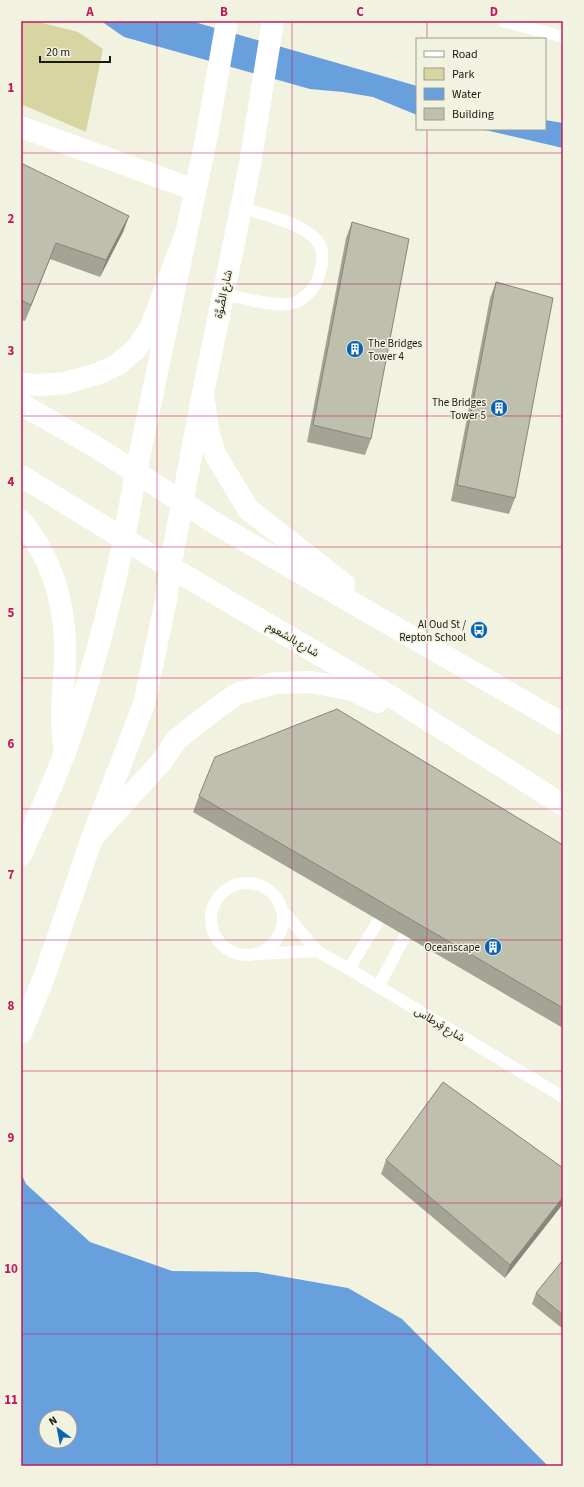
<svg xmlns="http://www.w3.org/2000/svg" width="584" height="1487" viewBox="0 0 584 1487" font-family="'Source Sans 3','Noto Sans Arabic',sans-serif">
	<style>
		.green { fill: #d7d6a2 }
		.water { fill: #68a0de; fill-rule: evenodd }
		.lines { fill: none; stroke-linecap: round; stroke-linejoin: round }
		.service { stroke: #fff; stroke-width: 12 }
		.minor { stroke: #fff; stroke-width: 22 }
		.tertiary { stroke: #fff; stroke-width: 22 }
		.secondary { stroke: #fff; stroke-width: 22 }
		.wall { fill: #a4a495 }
		.shaded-wall { fill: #868679 }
		.building { fill: #bfbfad; stroke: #868679 }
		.grid { fill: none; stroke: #c2185b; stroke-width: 1; stroke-opacity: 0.55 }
		.labels { text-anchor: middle; stroke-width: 3; stroke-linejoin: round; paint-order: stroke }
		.street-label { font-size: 11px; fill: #1a1913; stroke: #f2f2e0 }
		.poi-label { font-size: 11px; fill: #1a1913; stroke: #f2f2e0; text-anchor: end }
		.neatline { fill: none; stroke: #c2185b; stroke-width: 1.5 }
		.grid-label { font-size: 13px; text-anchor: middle; font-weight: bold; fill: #c2185b }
	</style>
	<rect width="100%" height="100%" fill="#f2f2e0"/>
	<path class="green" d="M21 21H35L78 32 103 49 86 132 21 104Z"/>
	<path class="water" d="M101 21H191L417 86V115L373 97 343 92 310 89 124 37Z
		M545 120 563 123V148L481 129H545Z
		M21 1173 26 1184 90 1242 172 1271 257 1272 348 1288 402 1319 548 1466H21ZM46 1417H70V1441H46Z"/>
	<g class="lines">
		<path class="service" d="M503 21 563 37
			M223 294C241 297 273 307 290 304 301 302 313 291 317 281 321 271 325 255 320 245 310 225 261 213 241 208
			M211 919a36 36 0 1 1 72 0a36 36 0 1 1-72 0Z
			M281 909 317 951 349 969 563 1097
			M258 954 317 951
			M349 969 377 923
			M378 987 404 938"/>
		<path class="minor" d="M21 127 195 190
			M124 539 136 472 206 140 227 21
			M170 567 203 393 249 170 273 21"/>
		<path class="tertiary" d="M21 855C36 821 52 787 65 752 90 682 109 611 124 539
			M21 1033 43 980 92 838 144 704 166 600 170 567"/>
		<path class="secondary" d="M21 384 40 385 65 383 97 374 117 365 136 349 150 329 186 233
			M203 393 208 431 215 454 248 509 344 584
			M21 404 96 447 221 527 563 724
			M21 476 170 567 395 699 563 805
			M21 521C50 554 64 600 65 643 66 667 62 692 62 716 62 728 64 741 65 753
			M92 838 162 761 176 740 217 708 237 694 275 683 312 682 352 690 377 702"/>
	</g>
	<path class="wall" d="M21 164 129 216 123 232 100 277 50 259 25 321 21 320Z
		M352 222 371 439 365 455 307 442 346 238Z
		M496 282 515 498 509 514 451 501 490 298Z
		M199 796 563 845V1028L193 812Z
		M386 1160 563 1168 505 1278 381 1174Z
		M563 1260V1329L532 1304 536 1293Z"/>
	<path class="shaded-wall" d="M129 216 123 232 100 277 106 260Z
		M56 243 50 259 25 321 31 305Z
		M563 1197V1204L505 1278 510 1265Z"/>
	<path class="building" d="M21 163 129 216 106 260 56 243 31 305 21 300Z
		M352 222 409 239 371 439 313 425Z
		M496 282 553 298 515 498 457 485Z
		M337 709 563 845V1008L199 796 215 757Z
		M443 1082 563 1168V1197L510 1265 386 1160Z
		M563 1260V1315L536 1293Z"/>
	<path class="grid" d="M157 21V1466M292 21V1466M427 21V39M427 129V1466M21 153H563M21 284H563M21 416H563M21 547H563M21 678H563M21 809H563M21 940H563M21 1071H563M21 1203H563M21 1334H563"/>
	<defs>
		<symbol id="building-disc" viewBox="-11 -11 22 22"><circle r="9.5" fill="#0963b1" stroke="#f2f2e0"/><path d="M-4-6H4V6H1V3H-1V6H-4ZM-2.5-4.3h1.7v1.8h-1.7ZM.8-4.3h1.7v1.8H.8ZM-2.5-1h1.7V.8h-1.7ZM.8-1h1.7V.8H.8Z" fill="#fff"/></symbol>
		<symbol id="bus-disc" viewBox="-11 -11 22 22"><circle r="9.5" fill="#0963b1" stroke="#f2f2e0"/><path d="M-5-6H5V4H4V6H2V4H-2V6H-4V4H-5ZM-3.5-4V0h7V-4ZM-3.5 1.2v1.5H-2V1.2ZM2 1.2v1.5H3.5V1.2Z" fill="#fff"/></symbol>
	</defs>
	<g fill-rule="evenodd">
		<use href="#building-disc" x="345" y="339" width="20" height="20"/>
		<use href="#building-disc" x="489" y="398" width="20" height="20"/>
		<use href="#bus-disc" x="469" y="620" width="20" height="20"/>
		<use href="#building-disc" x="483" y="937" width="20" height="20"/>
	</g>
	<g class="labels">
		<g class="street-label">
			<text transform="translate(223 294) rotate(-78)" y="4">شارع الصُّوَّة</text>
			<text transform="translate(293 639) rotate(30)" y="4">شارع بالشعوم</text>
			<text transform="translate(440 1024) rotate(31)" y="4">شارع قِرطاس</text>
		</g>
		<g class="poi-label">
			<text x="368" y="347" text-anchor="start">The Bridges<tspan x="368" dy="13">Tower 4</tspan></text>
			<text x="486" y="406">The Bridges<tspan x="486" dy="13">Tower 5</tspan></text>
			<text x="466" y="628">Al Oud St /<tspan x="466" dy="13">Repton School</tspan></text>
			<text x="480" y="951">Oceanscape</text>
		</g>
	</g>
	<rect width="584" height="1487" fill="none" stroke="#f2f2e0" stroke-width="44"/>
	<rect x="416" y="38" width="130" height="92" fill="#f2f2e0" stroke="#9c9b8e"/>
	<rect x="424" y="51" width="20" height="6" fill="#ffffff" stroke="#9c9b8e"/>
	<text x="452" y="58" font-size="12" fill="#1a1913">Road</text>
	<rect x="424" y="68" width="20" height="12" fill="#d7d6a2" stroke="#9c9b8e"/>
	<text x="452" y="78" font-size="12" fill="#1a1913">Park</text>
	<rect x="424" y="88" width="20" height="12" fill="#68a0de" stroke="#9c9b8e"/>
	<text x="452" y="98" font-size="12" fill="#1a1913">Water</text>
	<rect x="424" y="108" width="20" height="12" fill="#bfbfad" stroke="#9c9b8e"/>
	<text x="452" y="118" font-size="12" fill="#1a1913">Building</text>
	<g transform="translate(58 1429) rotate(328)"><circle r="19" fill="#f2f2e0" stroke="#9c9b8e"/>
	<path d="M0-3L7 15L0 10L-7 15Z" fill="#0963b1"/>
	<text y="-6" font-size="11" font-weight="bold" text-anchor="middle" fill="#1a1913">N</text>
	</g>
	<path d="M40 56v6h70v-6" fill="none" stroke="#1a1913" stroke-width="2"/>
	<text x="46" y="56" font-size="12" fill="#1a1913" stroke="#f2f2e0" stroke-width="3" paint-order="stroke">20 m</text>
	<rect x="22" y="22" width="540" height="1443" class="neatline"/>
	<g class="grid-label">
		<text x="90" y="16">A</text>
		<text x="224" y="16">B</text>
		<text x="360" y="16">C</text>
		<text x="494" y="16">D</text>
		<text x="11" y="92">1</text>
		<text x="11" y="223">2</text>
		<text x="11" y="355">3</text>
		<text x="11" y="486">4</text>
		<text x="11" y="617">5</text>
		<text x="11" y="748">6</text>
		<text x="11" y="879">7</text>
		<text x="11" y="1010">8</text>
		<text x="11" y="1142">9</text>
		<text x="11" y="1273">10</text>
		<text x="11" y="1404">11</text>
	</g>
</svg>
